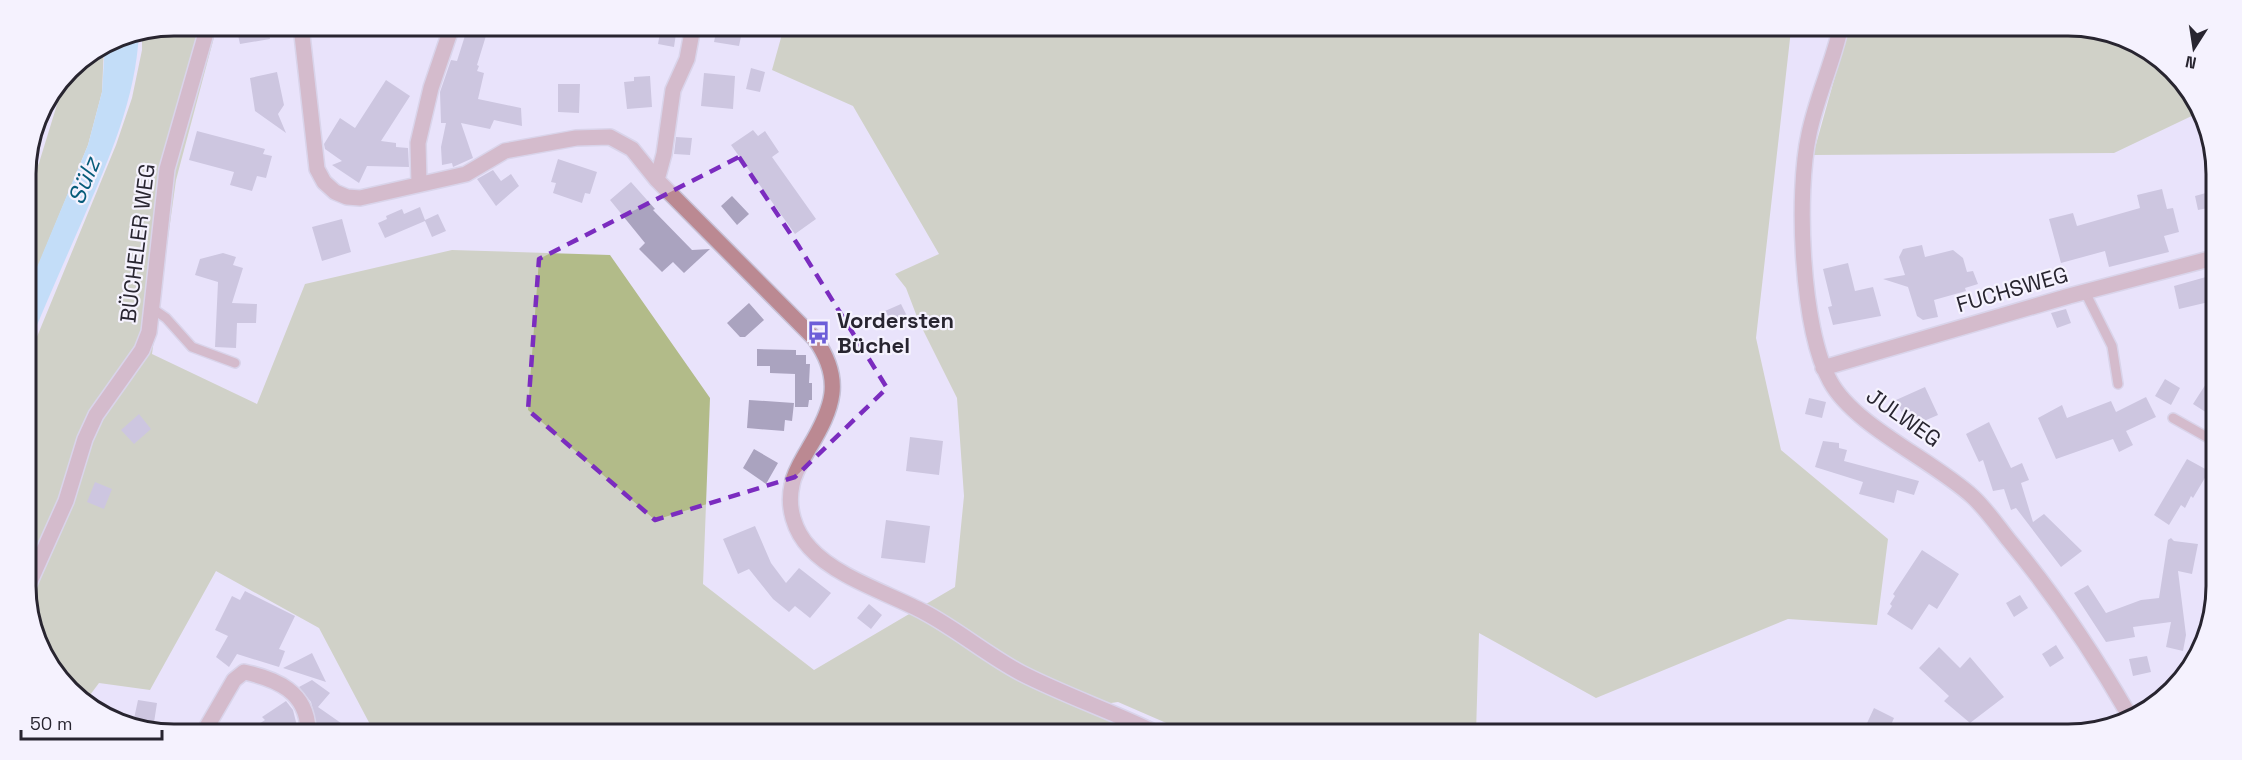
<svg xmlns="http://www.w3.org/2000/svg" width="2242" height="760" viewBox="0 0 2242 760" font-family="'Space Grotesk',sans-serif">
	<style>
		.green { fill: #b2bb89 }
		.water { fill: #96d6f4 }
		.building { fill: #aaa3bf }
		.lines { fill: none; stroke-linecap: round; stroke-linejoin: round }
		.lane-casing { stroke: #c6c1d6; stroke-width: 12 }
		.street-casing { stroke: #c6c1d6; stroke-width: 18 }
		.lane { stroke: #bb8992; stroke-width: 9 }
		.street { stroke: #bb8992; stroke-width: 15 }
		.marked { fill: none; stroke: #7b2cbf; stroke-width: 4.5; stroke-dasharray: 12 8; stroke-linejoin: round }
		.labels { text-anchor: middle; stroke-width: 4.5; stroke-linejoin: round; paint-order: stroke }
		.street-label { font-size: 22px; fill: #282530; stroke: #f5f2fe }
		.poi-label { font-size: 22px; font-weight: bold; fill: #282530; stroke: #f5f2fe; text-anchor: start }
		.water-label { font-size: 24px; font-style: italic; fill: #075c7a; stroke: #f5f2fe }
		.rim { fill: none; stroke: #282530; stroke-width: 3 }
	</style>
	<rect width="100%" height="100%" fill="#e9e3fb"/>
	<path class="green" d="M174 26H217L176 180 152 354 257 404 305 284 452 250 610 255 710 398 703 584 814 670 955 587 964 496 957 398 919 322 906 288 895 274 939 254 853 106 772 70 784 27 1791 30 1756 338 1781 450 1888 539 1877 625 1788 619 1596 698 1479 633 1476 733 1187 732 1118 702 1083 707 1132 732 373 730 319 628 216 571 150 690 99 683 87 699 62 684 28 615 27 361 116 145 132 98 142 50V32Z
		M1848 30 2107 31 2180 76 2198 113 2114 153 1813 155Z
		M104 45 102 92 88 145 27 293 26 191 39 163 67 72Z"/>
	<path class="water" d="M139 32C136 99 109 159 83 219 64 262 45 306 27 349V291L88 145 102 92 105 45 117 37Z"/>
	<path class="building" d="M236 26H268L270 39 240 44Z
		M468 26H489L477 65 479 66 477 71 484 73 478 99 521 108 522 126 494 120 490 129 461 123 473 158 453 167 452 163 442 165 441 147 446 123H441L440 92 451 60 457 61Z
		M661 27H677L674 47 658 44Z
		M717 27H743L739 46 714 42Z
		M751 68 765 72 760 92 746 89Z
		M277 72 284 105 278 114 286 133 255 111 250 78Z
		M704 73 735 76 733 109 701 106Z
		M650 76 652 107 627 109 624 82 634 81V77Z
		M386 80 410 96 381 141 396 143V147L408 148 409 167 367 166 359 183 332 165 342 161 325 149 324 144 340 118 355 128Z
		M558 84H580L579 113 558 112Z
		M753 130 758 136 765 131 779 152 772 157 816 219 795 234 731 145Z
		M197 131 265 149 263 154 272 156 266 178 257 176 252 191 230 185 234 172 189 160Z
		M676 137 692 138 690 155 674 154Z
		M558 159 597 172 590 194 585 193 582 203 553 193 556 183 551 182Z
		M493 170 501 181 511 174 519 186 496 206 477 179Z
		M631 182 655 209 653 210 692 250 710 249 684 273 673 262 662 272 639 249 645 243 610 200Z
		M2162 189 2167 209 2173 208 2179 232 2164 236 2169 252 2109 267 2105 251 2061 263 2049 219 2073 213 2077 226 2140 208 2137 195Z
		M2213 191V207L2198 210 2195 196Z
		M732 196 749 214 737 225 721 206Z
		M420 207 425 220 438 214 446 231 432 237 425 221 385 238 378 223 387 219 386 216 402 209 404 214Z
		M342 219 351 252 322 261 312 227Z
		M1922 245 1925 257 1953 250 1963 258 1967 272 1973 271 1978 284 1965 288 1966 291 1934 300 1938 317 1923 320 1917 316 1908 287 1883 279 1905 275 1899 257 1903 249Z
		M223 253 236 257 233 265 243 268 232 303 257 304 256 323H237L236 348 215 347 218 282 195 275 200 259Z
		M1848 263 1855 291 1873 287 1881 316 1833 325 1828 307 1832 306 1823 269Z
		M2213 275V301L2179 309 2174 286Z
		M749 303 764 320 745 337H740L727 323Z
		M901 304 908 318 894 325 885 311Z
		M2066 309 2071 323 2057 328 2051 313Z
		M757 349 796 350V355H806V364H810L809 383H812V400H809L808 407H795V374L770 373V366H757Z
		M2213 373 2212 393V416L2193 404Z
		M2165 379 2180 388 2171 405 2155 396Z
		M1925 387 1938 415 1917 424 1911 411 1903 415 1896 400Z
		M2146 397 2156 417 2126 431 2133 445 2119 452 2113 439 2056 459 2038 418 2062 405 2067 418 2111 401 2116 412Z
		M1809 398 1826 402 1822 418 1805 414Z
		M749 400 794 403 792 421 785 420 784 431 747 428Z
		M139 414 151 429 134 444 121 430Z
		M1989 422 2011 468 2022 463 2029 480 2021 483 2033 522 2044 514 2082 551 2061 567 2016 508 2011 510 2004 489 1993 491 1983 460 1979 462 1966 434Z
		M910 437 943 441 939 475 906 471Z
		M1823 441 1839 443V448L1847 450 1844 461 1919 481 1914 495 1897 490 1894 503 1859 494 1863 482 1815 467Z
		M754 449 778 463 766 484 743 468Z
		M2187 459 2209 471 2193 498 2191 496 2185 508 2181 505 2169 525 2154 515Z
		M95 482 112 489 104 509 87 502Z
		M886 520 930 526 925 563 881 558Z
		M755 526 771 563 786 583 799 568 831 593 810 618 795 606 789 612 773 599 749 569 738 574 723 539Z
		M2171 538 2174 541 2198 544 2192 574 2178 571 2186 635 2183 651 2166 647 2171 622 2133 627 2135 637 2106 642 2074 593 2088 585 2106 613 2141 600 2159 598 2168 540Z
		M1922 550 1959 574 1937 609 1929 604 1912 630 1887 614 1892 606 1890 604 1895 596 1893 594Z
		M245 591 295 616 279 649 285 651 279 667 237 654 229 667 216 657 228 636 215 630 232 596 240 600Z
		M2020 595 2028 608 2014 617 2006 603Z
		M869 604 882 615 871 629 857 618Z
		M2056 645 2064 658 2050 667 2042 654Z
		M1939 647 1960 668 1970 657 2004 697 1970 723 1944 701 1949 696 1919 668Z
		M312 653 326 682 283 668Z
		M2147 656 2151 672 2133 676 2129 659Z
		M312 680 330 693 318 707 351 730H318L311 702 299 687Z
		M138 700 157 703 153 729 132 728Z
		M286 701 293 710 298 730H250L265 720 262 717Z
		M1874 708 1894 718 1887 734H1862Z"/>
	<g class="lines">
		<defs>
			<path id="lane" d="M2085 292 2112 346 2118 384
				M153 309 166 318 192 347 235 363
				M2173 418 2212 440"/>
			<path id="street" d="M301 26 317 169 324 182 335 192 347 197 360 198 466 174 505 151 576 138 610 137 632 149 657 180 815 339C844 380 833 408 809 448 803 459 794 472 792 485 787 507 794 531 810 548 836 577 890 594 924 612 958 630 987 655 1021 673 1064 695 1111 711 1154 732
				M1840 30C1832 65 1816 99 1809 134 1796 193 1801 328 1830 381 1854 426 1933 460 1973 497 1986 509 1997 525 2008 539 2053 593 2094 654 2129 715
				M657 180 664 154 673 90 687 59 693 27
				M419 184 418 143 431 88 452 26
				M1823 368 2069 296 2213 258
				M28 586 66 501 85 439 96 415 142 350 149 332 167 169 208 26
				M2211 626V623
				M205 730 234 680 244 672C277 679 307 692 308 730"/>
		</defs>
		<use href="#lane" class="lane-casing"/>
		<use href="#street" class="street-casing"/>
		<use href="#lane" class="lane"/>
		<use href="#street" class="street"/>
	</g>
	<path d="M0 0H2242V760H0ZM739 157 798 245 887 388 795 477 655 520 528 410 539 259Z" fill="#e9e3fb" fill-opacity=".55" fill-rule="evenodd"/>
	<path class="marked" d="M739 157 798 245 887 388 795 477 655 520 528 410 539 259Z"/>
	<defs>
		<symbol id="bus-bare" viewBox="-9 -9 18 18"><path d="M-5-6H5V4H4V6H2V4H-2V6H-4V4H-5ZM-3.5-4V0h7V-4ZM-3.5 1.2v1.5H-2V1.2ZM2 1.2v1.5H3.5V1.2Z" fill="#6c5ed8" stroke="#f5f2fe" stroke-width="2.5" paint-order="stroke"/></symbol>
	</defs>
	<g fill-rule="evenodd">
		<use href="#bus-bare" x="802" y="316" width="33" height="33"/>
	</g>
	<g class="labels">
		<g class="street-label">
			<text transform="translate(137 243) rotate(-83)" y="8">BÜCHELER WEG</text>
			<text transform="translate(2012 289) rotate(-16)" y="8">FUCHSWEG</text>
			<text transform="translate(1904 417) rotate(35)" y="8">JULWEG</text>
		</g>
		<g class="poi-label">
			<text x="837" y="328">Vordersten<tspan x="837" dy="25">Büchel</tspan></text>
		</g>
		<g class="water-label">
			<text transform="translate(84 181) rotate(-68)" y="8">Sülz</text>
		</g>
	</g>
	<path d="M0 0H2242V760H0ZM174 36H2068A138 138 0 0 1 2206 174V586A138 138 0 0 1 2068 724H174A138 138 0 0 1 36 586V174A138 138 0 0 1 174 36Z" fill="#f5f2fe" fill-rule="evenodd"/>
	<path class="rim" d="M174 36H2068A138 138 0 0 1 2206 174V586A138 138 0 0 1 2068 724H174A138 138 0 0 1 36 586V174A138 138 0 0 1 174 36Z"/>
	<g transform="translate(2194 48) rotate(192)" stroke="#f5f2fe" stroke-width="4.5" paint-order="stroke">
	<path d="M0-4.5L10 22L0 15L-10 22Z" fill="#282530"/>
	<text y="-9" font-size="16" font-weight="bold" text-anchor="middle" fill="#282530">N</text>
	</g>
	<path d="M21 730v9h141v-9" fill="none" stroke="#282530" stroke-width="3"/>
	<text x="30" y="730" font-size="18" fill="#282530" stroke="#f5f2fe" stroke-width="4.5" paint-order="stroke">50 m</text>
</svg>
